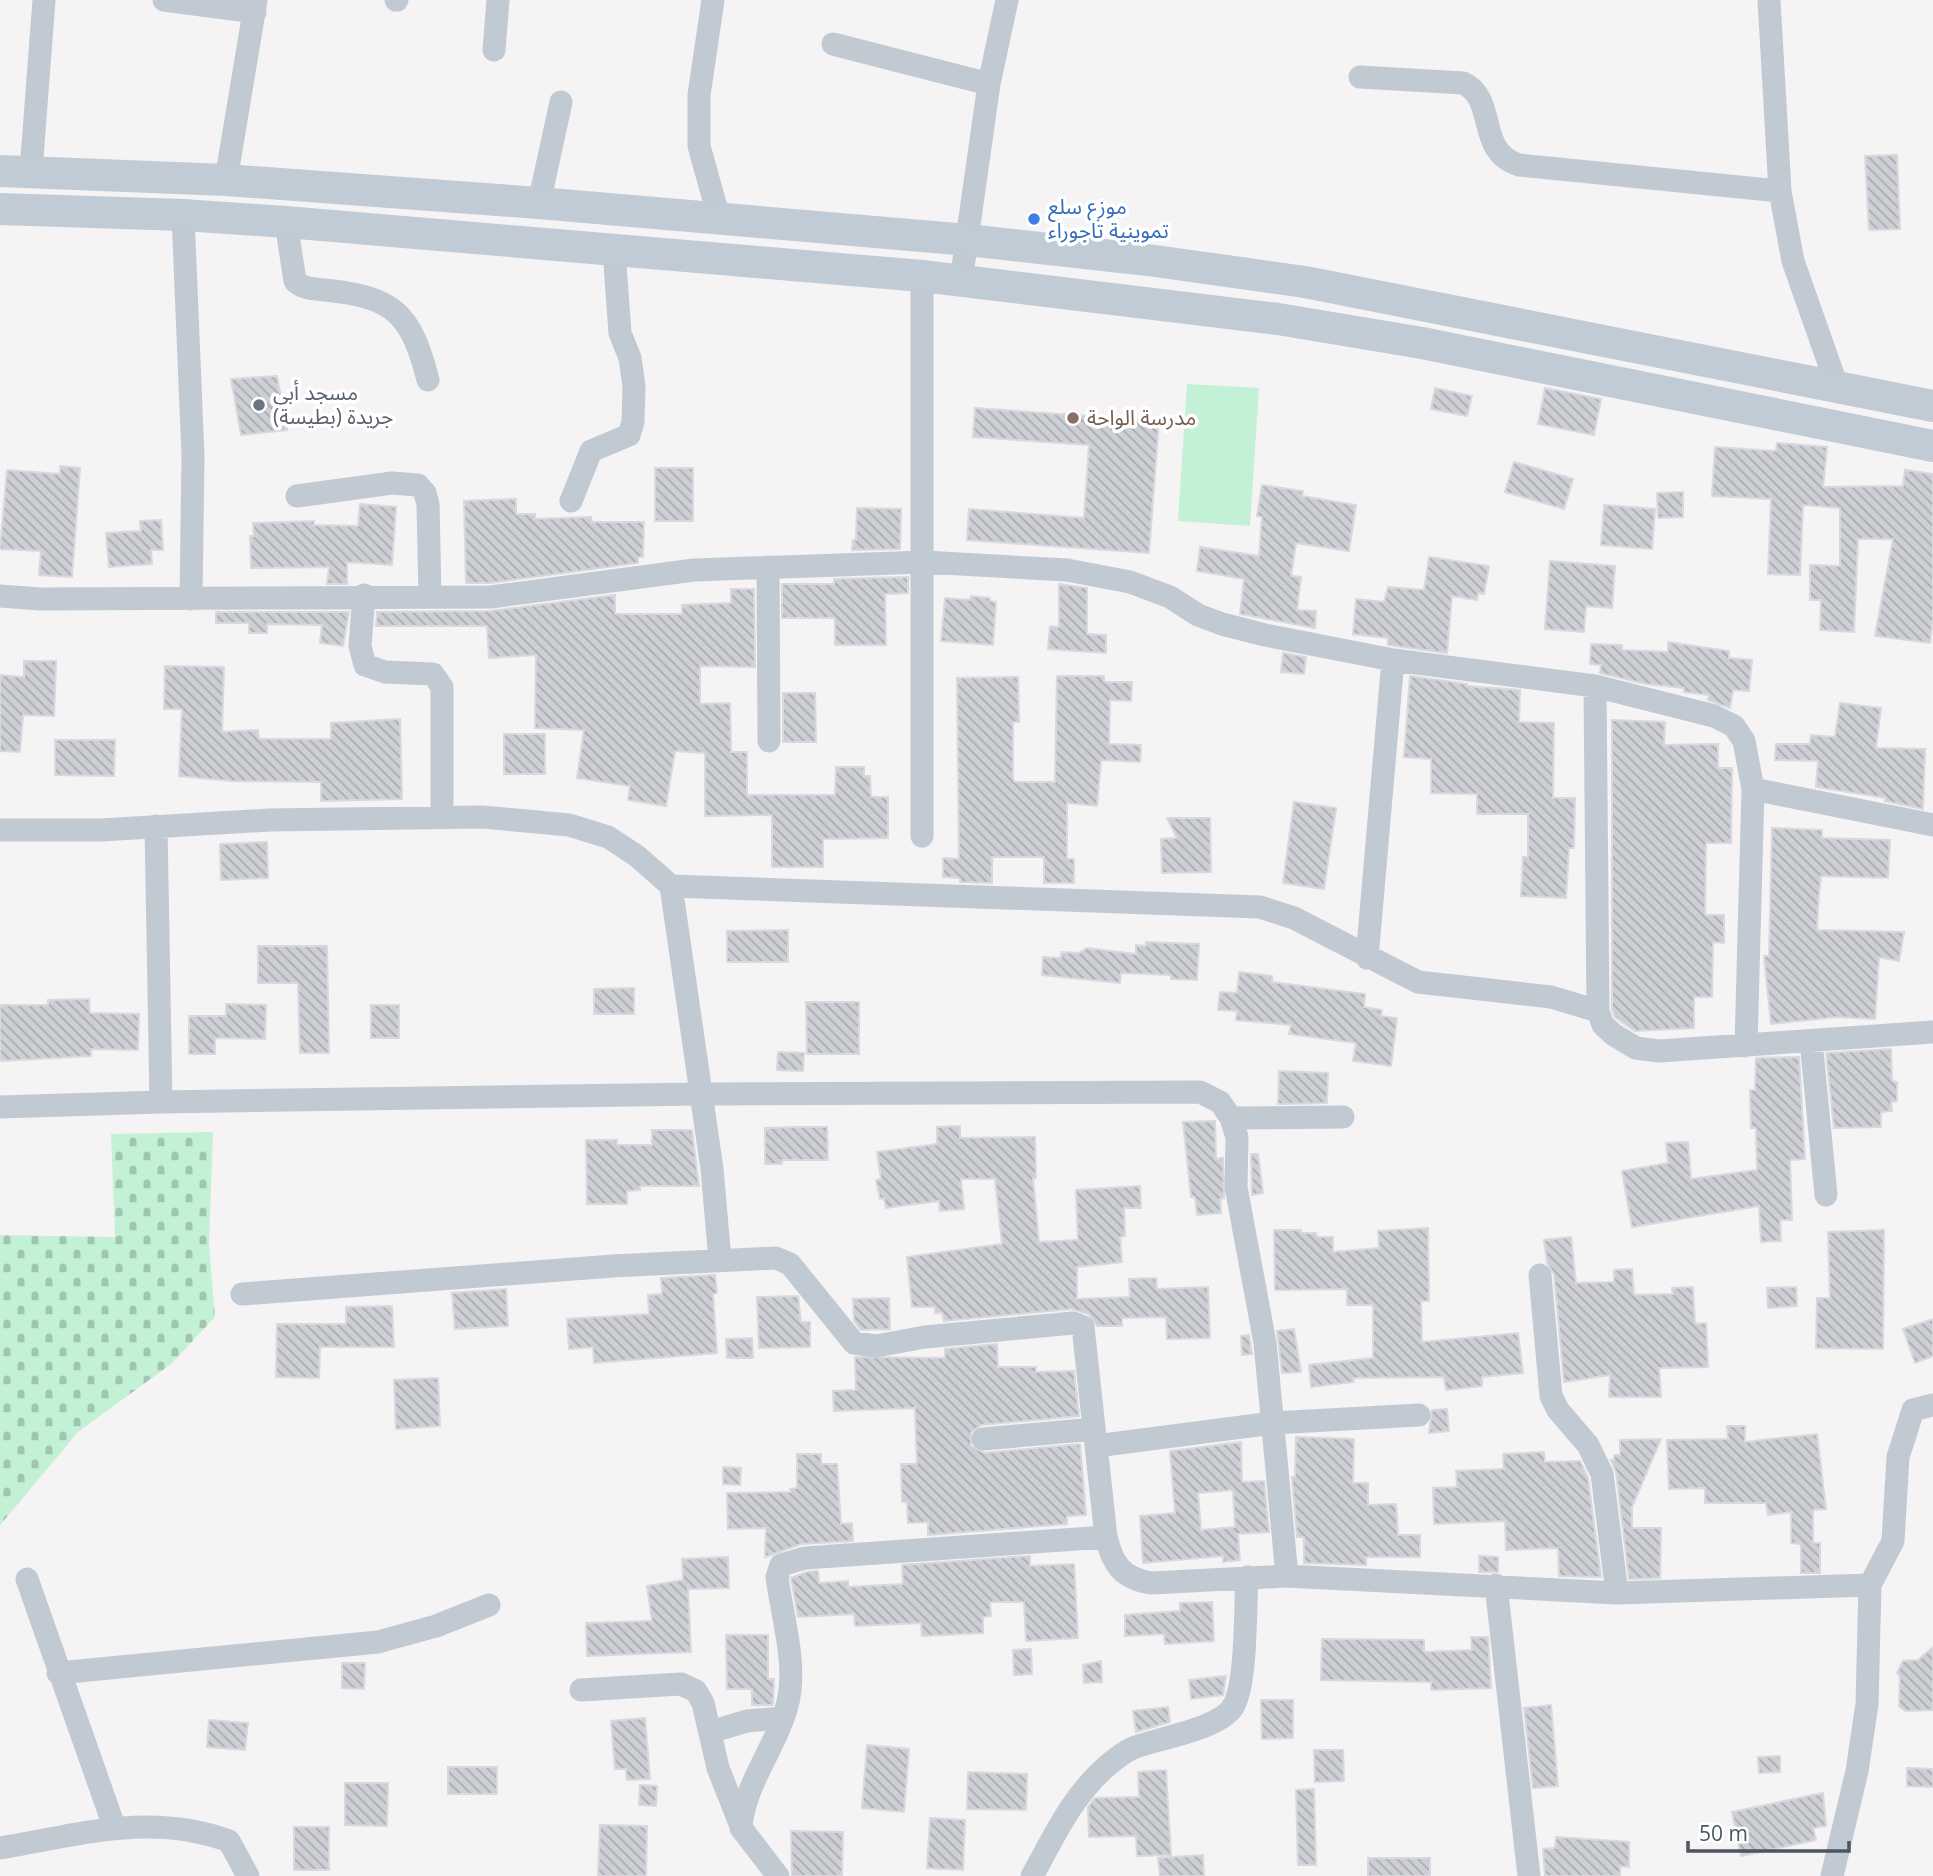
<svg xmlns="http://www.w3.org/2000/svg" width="1933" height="1876" viewBox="0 0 1933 1876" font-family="'Open Sans','Noto Sans Arabic',sans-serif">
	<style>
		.cemetery { fill: url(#cemetery-stones) }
		.park { fill: #c3f1d5 }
		.building { fill: url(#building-back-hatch); stroke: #d7d9de; stroke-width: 2; fill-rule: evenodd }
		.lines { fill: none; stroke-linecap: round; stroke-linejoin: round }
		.street { stroke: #c1cad2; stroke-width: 23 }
		.secondary { stroke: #c1cbd6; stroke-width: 32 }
		.shop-dot { fill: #3f7fe0; stroke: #fff; stroke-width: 2.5 }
		.worship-dot { fill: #6b7280; stroke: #fff; stroke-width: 2.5 }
		.education-dot { fill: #8d6e63; stroke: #fff; stroke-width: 2.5 }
		.labels { text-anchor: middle; stroke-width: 7; stroke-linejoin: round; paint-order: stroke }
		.shop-label { font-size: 21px; fill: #366cbe; stroke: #fff; text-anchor: start }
		.worship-label { font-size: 21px; fill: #5b616d; stroke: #fff; text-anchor: start }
		.education-label { font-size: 21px; fill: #785e54; stroke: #fff; text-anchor: start }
	</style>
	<defs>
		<pattern id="cemetery-stones" width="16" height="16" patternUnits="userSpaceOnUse" patternTransform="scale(1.75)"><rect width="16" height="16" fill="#c3f1d5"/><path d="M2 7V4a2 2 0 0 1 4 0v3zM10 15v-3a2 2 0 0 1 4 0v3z" fill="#a0c6b0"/></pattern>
		<pattern id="building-back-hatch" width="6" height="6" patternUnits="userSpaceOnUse" patternTransform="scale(1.75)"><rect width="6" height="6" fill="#cdcfd5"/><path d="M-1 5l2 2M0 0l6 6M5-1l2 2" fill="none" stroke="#a8abb0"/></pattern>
	</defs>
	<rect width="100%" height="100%" fill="#f5f3f3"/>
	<path class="cemetery" d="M213 1132 209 1245 215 1317 171 1364 78 1432 0 1525V1235L115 1237 111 1134Z"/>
	<path class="park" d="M1187 384 1259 388 1250 526 1178 521Z"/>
	<path class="building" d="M1897 155 1900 229 1869 230 1865 156Z
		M277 376 287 430 241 435 231 379Z
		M1435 388 1472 396 1467 416 1431 409Z
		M1545 388 1601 399 1594 435 1538 424Z
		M975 408 1159 421 1149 553 967 540 969 509 1084 518 1089 445 973 437Z
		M1777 443 1827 447 1823 487 1903 486 1905 470 1933 474V620L1930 643 1875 636 1893 539H1858L1854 632 1820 630 1821 600H1810V565L1840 566V508L1803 505 1800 575 1768 574 1771 499 1712 496 1715 447 1776 451Z
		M1514 462 1573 479 1564 509 1505 492Z
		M60 466 80 468 72 577 39 575 41 551 0 549 7 470 60 474Z
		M655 468H693V521H655Z
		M1262 485 1303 491 1302 496 1356 505 1349 551 1296 543 1291 576 1301 577 1297 610 1316 611 1315 628 1240 614 1244 579 1197 571 1200 547 1259 556 1262 517 1257 516Z
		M1683 492V517L1658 518 1657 493Z
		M516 499V514H535V519L591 517 592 522H644L643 557H638V563L490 583H466L464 501Z
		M360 504 396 507 392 565 347 562V584H327L329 567 251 568 250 536H254L253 523 314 521V525L358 526Z
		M1604 505 1655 509 1652 549 1601 545Z
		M857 508 901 509 900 549 852 550 853 540H856Z
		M161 520 163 550H151L152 564 109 567 106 533 141 531 140 521Z
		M1429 557 1489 566 1484 594 1478 593 1477 600 1452 596 1447 653 1388 645V638L1353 634 1356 599 1384 602 1388 587 1424 590Z
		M1550 561 1615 566 1612 608 1586 606 1584 632 1545 629Z
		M908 577V593L885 594 886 645H835V618H782V584H834V579Z
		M1059 584 1087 588V634L1106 635V653L1048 649 1050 626 1059 627Z
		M731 589H754L755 667 700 666V704L730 703 731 752H747V795H835L836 767H864V776H870L871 797H888V838L823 839V867H772V815L705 816V753L675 751 666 806 628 800 630 786 577 778 584 730 535 728 536 655 489 658 487 626H376L377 612 491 611 615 595V614H682V605L731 603Z
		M971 596 990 598V601L996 602 993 645 941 641 945 598 970 600Z
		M216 612H349L343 646 320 643 322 625 267 624V633H249V623H216Z
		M1668 642 1729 651V658L1752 660 1749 691 1733 690 1730 708 1708 700 1709 695 1684 692V688L1646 684 1600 673 1601 665 1590 664 1591 644 1622 645V650L1668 652Z
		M1283 653 1306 657 1304 674 1281 672Z
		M24 661H56L54 716 23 715 20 752 0 751V675L24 677Z
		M165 666 224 667 222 732 258 730 259 739H331V723L400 719 402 799 321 801V782L232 781 179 776 182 709H164Z
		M1057 676H1104V682H1132L1131 701 1110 700 1109 744 1141 745 1140 762 1101 760 1097 806 1067 803V859H1074V883H1044V857H992V883L960 882V878L943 877V858L959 859 957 678 1018 677 1019 722H1013V779L1015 782H1055Z
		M1410 676 1467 684 1466 686 1520 690 1519 722 1554 723 1553 798H1575L1574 848H1569L1566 898 1521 896 1523 857H1528V814H1477V794L1431 793V759L1404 757Z
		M783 693H815L816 742H783Z
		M1840 703 1881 708 1876 748 1925 749 1923 809 1885 801 1886 798 1816 787 1818 761 1775 760 1776 744H1810L1811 735 1835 737Z
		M1612 720 1665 722 1664 745 1718 744V768H1732L1731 843H1706L1705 915H1724V943L1713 942 1712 997H1694V1028L1635 1031 1615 1017 1612 1009Z
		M504 734H545V774H504Z
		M55 740H115L114 776 55 775Z
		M1294 802 1336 808 1324 889 1283 883Z
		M1167 818H1210L1211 872 1162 873 1161 839 1177 838Z
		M1772 828 1822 830V838L1890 840 1888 878 1821 876 1819 893 1817 930 1904 932 1899 961 1879 957 1875 1019 1837 1017 1771 1024 1764 956H1769Z
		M267 842 268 878 221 880 220 844Z
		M788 930V962H727V931Z
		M1146 942 1199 944 1197 980 1171 979V975L1121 973 1120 983 1042 975 1043 957 1061 958V952L1079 953 1087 948 1136 954V945L1146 946Z
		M258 946H327L329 1053H300L298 983H258Z
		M1239 972 1272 976V982L1365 994 1364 1007 1382 1010 1381 1016 1397 1018 1391 1066 1353 1061 1356 1043 1289 1034 1291 1025 1236 1020 1237 1011 1218 1010 1220 992 1237 993Z
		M634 988V1014H594V989Z
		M89 999 90 1013 139 1014 138 1050 91 1049V1056L0 1061V1005H48V1000Z
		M806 1002H859V1054H807Z
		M226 1004 266 1005 265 1039 215 1038V1054H189V1016H226Z
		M371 1005H399V1038H371Z
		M1891 1049 1892 1081 1897 1082V1101L1891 1102 1892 1111 1881 1112V1127L1834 1128 1826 1053Z
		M778 1052 804 1053 803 1071 777 1070Z
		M1799 1057 1805 1159 1790 1160 1792 1220H1780L1781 1241 1761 1242 1759 1206 1632 1227 1622 1171 1668 1163 1666 1143 1688 1142 1691 1179 1757 1170 1756 1128H1751L1750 1090H1755L1756 1058Z
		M1279 1071 1328 1073 1327 1103 1278 1104Z
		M1215 1121 1216 1159 1223 1158 1224 1198 1220 1199 1221 1213 1197 1215 1195 1197H1191L1183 1122Z
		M960 1126V1138L1035 1137 1036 1178H1033L1039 1242 1078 1240 1076 1190 1140 1186 1141 1208H1124L1125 1236 1120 1237 1122 1262 1077 1267V1299L1130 1297 1129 1279 1156 1278 1157 1289 1208 1287 1210 1338 1167 1339 1166 1317 1122 1318V1326H1097L1089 1314 1072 1309 944 1321 942 1313H935V1307H912L907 1257 1002 1244 995 1179H961L964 1209 940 1211 939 1201 886 1208 884 1198 880 1199 876 1180 881 1179 877 1152 937 1144V1127Z
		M799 1127H827L828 1160H782V1164H765V1128Z
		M652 1130H692L699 1186H640V1190L627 1191V1204H587L586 1140H617V1145H652Z
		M1251 1154H1258L1263 1193 1252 1195Z
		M1428 1228 1429 1301H1421L1422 1342 1518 1333 1523 1373 1482 1377V1386L1446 1390 1444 1377 1353 1378 1354 1382 1311 1387 1309 1365 1373 1358V1305H1347V1289L1275 1290 1274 1230H1301V1233H1316L1317 1237H1333V1252L1379 1248 1378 1231Z
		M1884 1230 1883 1349 1816 1348 1817 1298H1830L1828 1232Z
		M1571 1237 1576 1283 1614 1282V1270L1632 1269 1634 1295 1673 1294 1672 1288 1693 1287 1695 1324 1706 1323 1708 1367 1659 1368 1661 1397H1609L1610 1375 1564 1382 1554 1274 1547 1263 1544 1240Z
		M715 1275 717 1293 713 1294 717 1353 594 1363 593 1347 569 1349 567 1319 649 1314 648 1295 662 1294 661 1278Z
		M1796 1287 1797 1306 1768 1308 1767 1288Z
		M506 1289 508 1326 455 1329 452 1293Z
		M798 1296 801 1322H810V1347L759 1348 757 1297Z
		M889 1298 890 1329 861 1330 854 1321 853 1299Z
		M392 1306 394 1347H320L319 1378 276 1377 277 1324H346V1307Z
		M1933 1319V1356L1915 1363 1903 1329Z
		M1294 1329 1301 1372 1282 1373 1277 1331Z
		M1249 1335 1252 1354 1242 1355 1241 1336Z
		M752 1338 753 1358H727L726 1339Z
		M997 1344 998 1367H1036V1372L1074 1371 1079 1416 981 1425 971 1433V1446L984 1453 1080 1444 1086 1515 1067 1516V1524L928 1535V1522L908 1523 907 1502H902L901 1464H917L915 1408 834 1411 833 1391 856 1390 855 1357 945 1358V1349Z
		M438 1378 440 1426 396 1429 394 1380Z
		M1447 1409 1449 1431 1429 1433 1432 1410Z
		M1727 1426H1745V1442L1817 1434 1826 1509 1813 1510V1543H1820V1573H1801V1544L1791 1543V1512L1768 1515 1766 1503H1705V1488L1669 1489 1667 1440 1728 1439Z
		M1296 1437 1354 1439 1353 1483H1368V1505L1396 1504 1398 1535H1420V1557H1366V1565L1304 1563V1537H1297L1292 1477H1295Z
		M1661 1439 1632 1507V1528H1661L1660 1578 1629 1579 1616 1472 1611 1460H1614V1455H1620V1440Z
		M1241 1442 1242 1482 1264 1481 1269 1532 1238 1534 1240 1560 1223 1562V1556L1143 1563 1140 1516 1175 1513 1170 1451ZM1233 1490 1235 1527 1201 1530 1198 1493Z
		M1544 1452 1545 1462 1580 1461 1588 1478 1601 1577 1559 1576 1558 1548 1506 1550 1505 1521 1434 1524 1433 1488 1457 1487 1456 1471 1504 1469 1503 1454Z
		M797 1454H821V1464H837L841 1524 852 1523 853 1541 801 1544 765 1557 766 1528 728 1529 727 1493 791 1492 790 1489 797 1488Z
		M723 1467 741 1468 740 1485 723 1484Z
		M1030 1556V1566L1074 1564 1078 1638 1026 1641 1024 1602H990L991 1616 983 1617V1633L922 1636 921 1623 855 1626 854 1614 798 1617 791 1578 807 1572 818 1571 819 1583 848 1581V1587L903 1584 902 1565Z
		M1479 1556 1498 1557V1572H1479Z
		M728 1557 729 1588 688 1589 691 1652 587 1656 586 1623 652 1621 647 1586 683 1580 682 1559Z
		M1212 1602 1214 1641 1165 1644 1164 1634 1125 1636V1615L1180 1611V1603Z
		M726 1635H768V1679H774L773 1705H752V1689H727Z
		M1471 1637H1488L1491 1688 1431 1690V1682L1321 1680 1322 1639 1424 1640V1652L1472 1650Z
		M1933 1647V1710L1905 1711 1899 1706 1900 1676 1897 1673 1903 1661 1918 1660Z
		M1031 1649 1032 1674 1014 1675 1013 1650Z
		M1101 1661 1102 1682 1084 1683 1083 1665Z
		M342 1663H365L364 1689 342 1688Z
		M1226 1676 1223 1695 1191 1699 1189 1680Z
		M1261 1700H1293V1738L1262 1739Z
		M1551 1705 1558 1786 1533 1788 1524 1708Z
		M1168 1707 1170 1722 1136 1732 1133 1711Z
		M645 1718 650 1779 627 1780 626 1769H615L611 1721Z
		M209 1720 248 1723 245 1750 207 1747Z
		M867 1745 909 1749 904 1812 862 1808Z
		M1314 1750H1343L1344 1781 1315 1782Z
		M1780 1756V1772L1759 1773 1758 1757Z
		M448 1767H497V1794H448Z
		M1907 1768 1933 1769V1787L1907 1786Z
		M1166 1770 1171 1855 1137 1856 1136 1836 1089 1837 1088 1807 1095 1798 1139 1797 1138 1772Z
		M968 1772 1027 1774 1026 1810 967 1809Z
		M345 1783H388L387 1826 345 1825Z
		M640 1785 657 1786 656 1806 639 1805Z
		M1314 1789 1316 1865H1298L1296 1790Z
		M1823 1793 1826 1826 1813 1828 1816 1840 1741 1856 1732 1812Z
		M930 1818 965 1820 963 1870 927 1868Z
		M600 1825 647 1826 646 1876H598Z
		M294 1827H329V1870H294Z
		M791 1831 843 1832 842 1876H792Z
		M1556 1837 1629 1842V1867L1620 1866V1876H1545L1543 1849 1555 1848Z
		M1203 1855 1204 1876H1160L1158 1858Z
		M1368 1858H1430V1876H1368Z"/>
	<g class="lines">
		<path class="street" d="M164 0 255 12
			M396 0H397
			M713 0 699 95V146L719 218
			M1769 0 1780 191 1793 261 1837 386
			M833 44 989 84
			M494 50 498 0
			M1360 77 1463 83C1498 99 1475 151 1519 165L1780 191
			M31 171 44 0
			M226 180 256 0
			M539 203 561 102
			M183 215 193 456 191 599
			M286 222 295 281C303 289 314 289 325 290 395 297 411 314 428 380
			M961 281 989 84 1007 0
			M297 496 392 483 418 485 425 493 428 504 430 596
			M571 501 591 451 629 435 633 422 634 386 630 358 620 333 614 251
			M768 567 769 741
			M364 595 360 646 365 665 385 672 433 674 442 687V816
			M0 596 40 599 491 597 694 570 924 562 1067 570 1130 582 1170 597 1198 615 1222 624 1265 635 1393 660 1595 686 1714 716 1734 726 1744 741 1753 789 1746 1046
			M1595 686 1598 1011 1603 1025 1614 1035 1636 1048 1659 1051 1933 1032
			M1753 789 1933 825
			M156 826 161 1102
			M0 830H101L270 820 482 817 569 825 608 837 637 856 671 886
			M922 836V276
			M1367 958 1393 660
			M1811 1041 1826 1195
			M0 1107 161 1102 701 1094 1200 1092 1220 1102 1231 1118 1237 1137 1236 1187 1265 1343 1287 1576
			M1231 1118 1343 1117
			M720 1260 712 1169 671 886 1260 907 1294 918 1418 982 1551 997 1598 1011
			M1540 1275 1551 1396 1558 1410 1588 1445 1602 1474 1617 1593
			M242 1294 613 1266 776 1258 790 1264 854 1343 876 1346 925 1337 1073 1323 1083 1327 1106 1537C1113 1565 1122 1578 1151 1583L1287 1576 1617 1593 1870 1585
			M983 1439 1094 1429
			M1096 1446 1273 1423 1419 1415
			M27 1579 115 1829
			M1496 1585 1529 1876
			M58 1673 378 1642 436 1626 489 1605
			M581 1690 681 1684 696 1691 703 1703 718 1768 741 1826
			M710 1732 747 1721 782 1718
			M0 1848C79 1835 150 1812 229 1841L248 1876
			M778 1876 741 1828C744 1783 777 1747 788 1702 797 1663 782 1616 777 1577L781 1565 805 1558 1106 1537
			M1032 1876C1054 1837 1072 1796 1107 1766 1114 1760 1124 1752 1133 1748 1158 1738 1222 1729 1234 1705 1247 1680 1245 1607 1247 1577
			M1832 1876 1857 1771 1867 1704 1870 1585 1893 1541 1898 1457 1913 1410 1933 1405"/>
		<path class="secondary" d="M0 171 226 180 539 203 968 240 1148 260 1305 282 1933 406
			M0 209 183 215 286 222 922 276 1278 319 1422 343 1933 446"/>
	</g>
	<circle class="shop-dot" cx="1034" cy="219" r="7"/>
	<circle class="worship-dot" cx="259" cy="405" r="7"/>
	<circle class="education-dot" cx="1073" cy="418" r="7"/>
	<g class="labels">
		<g class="shop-label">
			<text x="1048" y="214">موزع سلع<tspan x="1048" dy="24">تموينية تاجوراء</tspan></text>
		</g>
		<g class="worship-label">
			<text x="273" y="400">مسجد أبي<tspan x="273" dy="24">جريدة (بطيسة)</tspan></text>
		</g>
		<g class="education-label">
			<text x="1087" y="425">مدرسة الواحة</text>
		</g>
	</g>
	<path d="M1688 1841v10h161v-10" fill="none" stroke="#4a5661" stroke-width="3.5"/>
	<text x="1699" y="1841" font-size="21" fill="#4a5661" stroke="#ffffff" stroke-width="5" paint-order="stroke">50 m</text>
</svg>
